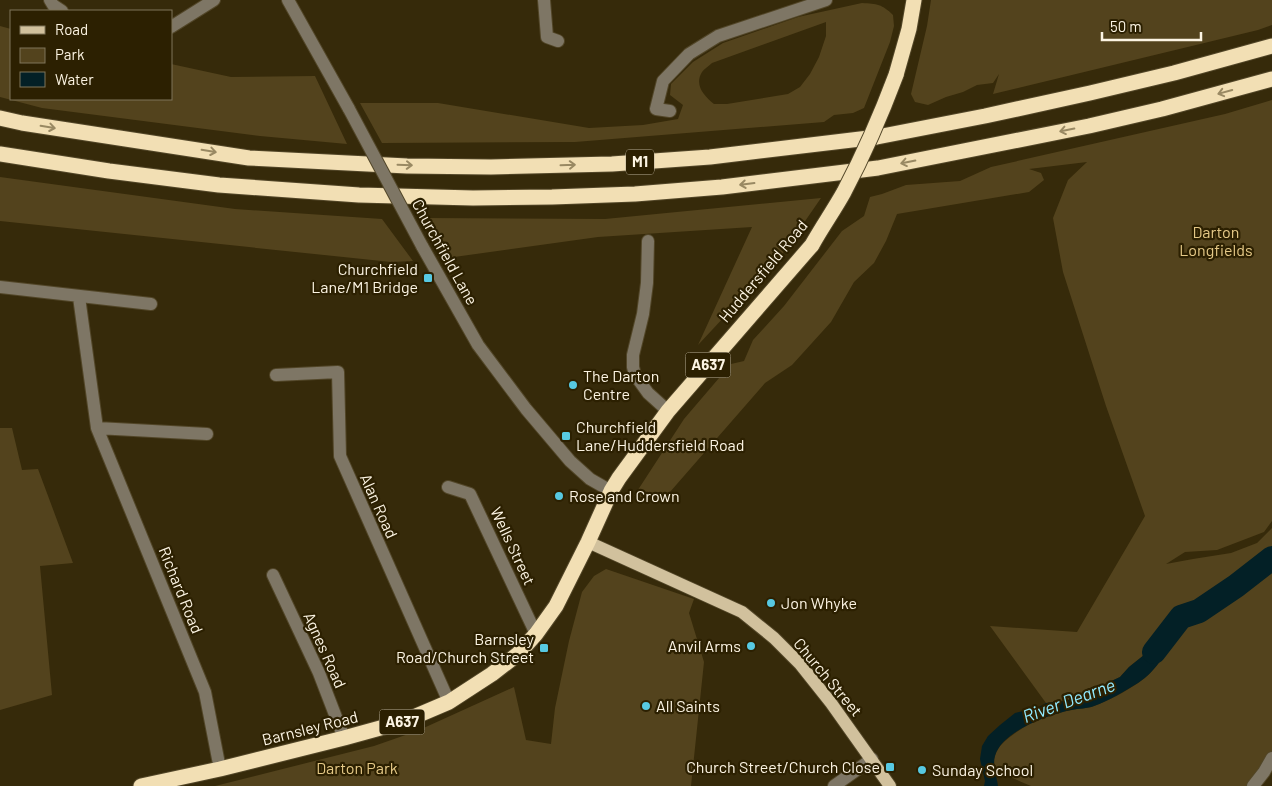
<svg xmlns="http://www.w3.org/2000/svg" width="1272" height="786" viewBox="0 0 1272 786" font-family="Barlow,sans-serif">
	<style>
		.green { fill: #53431d; fill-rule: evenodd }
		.water { fill: #032026 }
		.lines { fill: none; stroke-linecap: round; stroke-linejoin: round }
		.river { stroke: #032026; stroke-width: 24 }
		.minor-casing { stroke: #524628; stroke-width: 14 }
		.major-casing { stroke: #524628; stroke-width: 14 }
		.highway-casing { stroke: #524628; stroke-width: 17 }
		.minor { stroke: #7e7665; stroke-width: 12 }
		.major { stroke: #d1c19d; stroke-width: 12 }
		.highway { stroke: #f2dfb4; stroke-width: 15 }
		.minor-bridge-casing { stroke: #524628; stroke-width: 14; stroke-linecap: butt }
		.highway-bridge-casing { stroke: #524628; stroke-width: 17; stroke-linecap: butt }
		.minor-bridge { stroke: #7e7665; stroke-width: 12 }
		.highway-bridge { stroke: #f2dfb4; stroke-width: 15 }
		.oneway { stroke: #998963 }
		.poi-dot { fill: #57c9e2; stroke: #2c2001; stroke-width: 2 }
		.labels { text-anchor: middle; stroke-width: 4.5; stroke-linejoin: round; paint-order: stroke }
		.shield { fill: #2c2001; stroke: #beb49f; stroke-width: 1 }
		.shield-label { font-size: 15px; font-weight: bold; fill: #fcf4e3 }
		.park-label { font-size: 16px; fill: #e5c987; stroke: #2c2001 }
		.street-label { font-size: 16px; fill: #fcf4e3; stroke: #2c2001 }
		.poi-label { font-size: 16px; fill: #fcf4e3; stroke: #2c2001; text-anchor: start }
		.water-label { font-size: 18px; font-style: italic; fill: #91eaff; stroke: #2c2001 }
	</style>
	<rect width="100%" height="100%" fill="#362a0a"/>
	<path class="green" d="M931 0H1272V25L1258 30 993 94 999 74 993 83 977 85 963 92 946 97 928 105 915 102 911 94 927 26Z
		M862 3C877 4 882 4 893 15L894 26 890 42 864 108 853 113 834 115 824 122 575 142 382 143 360 103H438L589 128 643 125 678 119 683 105 670 95 671 84 693 62 723 43 798 17ZM826 22V36L819 57 810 74 800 87 788 94 727 104H714C704 96 694 85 702 72 704 69 709 66 712 63Z
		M0 26 11 29V99H171V64L231 77 315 76 347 144 260 136 42 108 0 97Z
		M1272 100V521L1264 532 1217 550 1185 552 1166 564 1193 559 1231 553 1257 543 1272 528V751L1254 779 1246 786H1031C1022 782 1000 774 995 765 992 759 997 750 1001 745 1020 726 1045 715 1072 710 1079 708 1087 709 1094 706 1109 700 1125 692 1138 683 1157 671 1168 648 1179 629L1170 626 1158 643 1144 655 1129 667 1120 677 1082 695 1065 701 1046 703 990 626 1077 632 1145 516 1106 406 1063 272 1053 218 1068 180 1087 162 1029 169 1041 173 1044 180 1029 192 897 214 886 241 874 263 854 282 831 322 792 365 765 383 663 500 634 496 684 419 731 364 744 361 753 340 784 306 842 231 864 216 870 197 882 194 906 185 960 181 991 167 1225 114Z
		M0 177 235 209 382 219 413 261 391 262 0 221Z
		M821 198 781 256 698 345 752 227 598 237 447 258 423 218 605 219Z
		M0 428H12L22 470 38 469 73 563 40 566 52 695 0 710Z
		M606 569 694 599 689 613 704 662 691 786H215L374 746 417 731 514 687 526 740 551 744 555 708 569 641 582 592 594 576Z"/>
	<path class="water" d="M1171 626 1180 629C1169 648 1157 671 1138 683 1125 691 1108 701 1094 706 1087 709 1078 708 1071 710 1048 715 1002 731 995 756 992 765 997 777 998 786H984L985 781 980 759 982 746 988 736 1000 725 1015 713 1039 707 1046 703 1065 701 1082 695 1120 677 1129 667 1144 655 1158 643Z"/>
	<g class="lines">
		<path class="river" d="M1154 652 1181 617 1199 611 1236 586 1272 558"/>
		<defs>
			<path id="minor" d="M50 0 53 5 62 11
				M288 0 349 109
				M544 0 547 37 558 41
				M171 27 214 0
				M670 111 656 109 663 81 689 54 718 36 826 0
				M648 241 647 283 643 314 633 355V367L635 375 648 393 668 411
				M422 246 478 345 526 409 570 461 590 479 611 491
				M0 287 151 304
				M79 297 97 428 205 692 220 769
				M276 375 338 372 340 456 449 702
				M97 428 207 434
				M448 487 470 494 536 634
				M273 575 319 673 344 738
				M834 786 872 759
				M1253 786 1264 772 1272 758"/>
			<path id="major" d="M588 542 742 612 774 638 800 664 831 703 890 786"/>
			<path id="highway" d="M896 75 909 29 914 0
				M0 118 22 123 249 158 407 166 491 167 612 164 710 157 877 137 985 116 1090 93 1174 73 1272 46
				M0 154 109 171 219 185 359 195 473 198 552 197 635 194 722 187 878 168 1089 126 1162 109 1272 79
				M141 786 220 769 344 738 402 722 449 702 492 674 518 654 536 634 556 606 588 542 611 491 619 478 668 411 812 245"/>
		</defs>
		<use href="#minor" class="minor-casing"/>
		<use href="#major" class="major-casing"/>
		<use href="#highway" class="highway-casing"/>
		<use href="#minor" class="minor"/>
		<use href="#major" class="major"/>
		<use href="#highway" class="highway"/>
		<defs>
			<path id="minor-bridge" d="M349 109 422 246"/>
			<path id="highway-bridge" d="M812 245C822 227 834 210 844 192 864 154 881 115 896 75"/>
		</defs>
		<use href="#minor-bridge" class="minor-bridge-casing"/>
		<use href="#highway-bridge" class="highway-bridge-casing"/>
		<use href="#minor-bridge" class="minor-bridge"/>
		<use href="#highway-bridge" class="highway-bridge"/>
	</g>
	<defs><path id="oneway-shaft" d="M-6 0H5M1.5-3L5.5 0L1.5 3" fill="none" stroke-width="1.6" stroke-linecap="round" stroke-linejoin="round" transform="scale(1.25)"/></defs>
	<g class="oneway">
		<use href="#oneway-shaft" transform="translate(1225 92) rotate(165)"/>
		<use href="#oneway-shaft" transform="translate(48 127) rotate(9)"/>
		<use href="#oneway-shaft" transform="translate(1067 130) rotate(169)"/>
		<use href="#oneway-shaft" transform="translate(209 151) rotate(9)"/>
		<use href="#oneway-shaft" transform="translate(908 162) rotate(169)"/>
		<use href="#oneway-shaft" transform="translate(405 165) rotate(2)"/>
		<use href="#oneway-shaft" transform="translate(568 165) rotate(-2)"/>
		<use href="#oneway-shaft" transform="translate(747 184) rotate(173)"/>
	</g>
	<g class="poi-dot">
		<rect x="423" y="273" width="10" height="10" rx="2.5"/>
		<circle cx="573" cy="385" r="5"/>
		<rect x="561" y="431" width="10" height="10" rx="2.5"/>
		<circle cx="559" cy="496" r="5"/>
		<circle cx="771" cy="603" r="5"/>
		<circle cx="751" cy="646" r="5"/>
		<rect x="539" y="643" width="10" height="10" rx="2.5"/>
		<circle cx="646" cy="706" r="5"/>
		<rect x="885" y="762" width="10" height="10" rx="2.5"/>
		<circle cx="922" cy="770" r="5"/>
	</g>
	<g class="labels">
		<g class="shield">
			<rect x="626" y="149.5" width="28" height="25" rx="4"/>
			<rect x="685.5" y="352.5" width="45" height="25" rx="4"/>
			<rect x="379.5" y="709.5" width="45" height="25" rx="4"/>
		</g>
		<g class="shield-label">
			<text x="640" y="167">M1</text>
			<text x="708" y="370">A637</text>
			<text x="402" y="727">A637</text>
		</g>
		<g class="park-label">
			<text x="1216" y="238">Darton<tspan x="1216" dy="18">Longfields</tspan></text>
			<text x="357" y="774">Darton Park</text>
		</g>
		<g class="street-label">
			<text transform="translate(445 252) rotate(61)" y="6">Churchfield Lane</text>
			<text transform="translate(763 271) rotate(-50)" y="6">Huddersfield Road</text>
			<text transform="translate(379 506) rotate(66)" y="6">Alan Road</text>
			<text transform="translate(513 546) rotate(65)" y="6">Wells Street</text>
			<text transform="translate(181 590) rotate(68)" y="6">Richard Road</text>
			<text transform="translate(325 650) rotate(66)" y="6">Agnes Road</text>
			<text transform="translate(828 677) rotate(50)" y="6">Church Street</text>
			<text transform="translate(310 728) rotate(-14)" y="6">Barnsley Road</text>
		</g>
		<g class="poi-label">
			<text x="418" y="275" text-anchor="end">Churchfield<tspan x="418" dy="18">Lane/M1 Bridge</tspan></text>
			<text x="583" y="382">The Darton<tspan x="583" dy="18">Centre</tspan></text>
			<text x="576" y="433">Churchfield<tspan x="576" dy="18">Lane/Huddersfield Road</tspan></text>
			<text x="569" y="502">Rose and Crown</text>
			<text x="781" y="609">Jon Whyke</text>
			<text x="534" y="645" text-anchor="end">Barnsley<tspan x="534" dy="18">Road/Church Street</tspan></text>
			<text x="741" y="652" text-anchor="end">Anvil Arms</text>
			<text x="656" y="712">All Saints</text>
			<text x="880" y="773" text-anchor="end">Church Street/Church Close</text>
			<text x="932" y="776">Sunday School</text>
		</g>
		<g class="water-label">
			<text transform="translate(1069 701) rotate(-20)" y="6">River Dearne</text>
		</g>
	</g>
	<rect x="10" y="10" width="162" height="90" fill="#2c2001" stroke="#7f755b"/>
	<rect x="20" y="26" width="25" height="8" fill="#d1c19d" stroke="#7f755b"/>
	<text x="55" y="35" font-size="15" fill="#fcf4e3">Road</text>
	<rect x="20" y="48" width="25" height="15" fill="#53431d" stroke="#7f755b"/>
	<text x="55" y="60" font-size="15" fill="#fcf4e3">Park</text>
	<rect x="20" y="72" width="25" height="15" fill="#032026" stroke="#7f755b"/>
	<text x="55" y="85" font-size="15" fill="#fcf4e3">Water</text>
	<path d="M1102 32v8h99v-8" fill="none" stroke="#fcf4e3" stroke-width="2.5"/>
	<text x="1110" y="32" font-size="15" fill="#fcf4e3" stroke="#2c2001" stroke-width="4" paint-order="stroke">50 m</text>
</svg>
